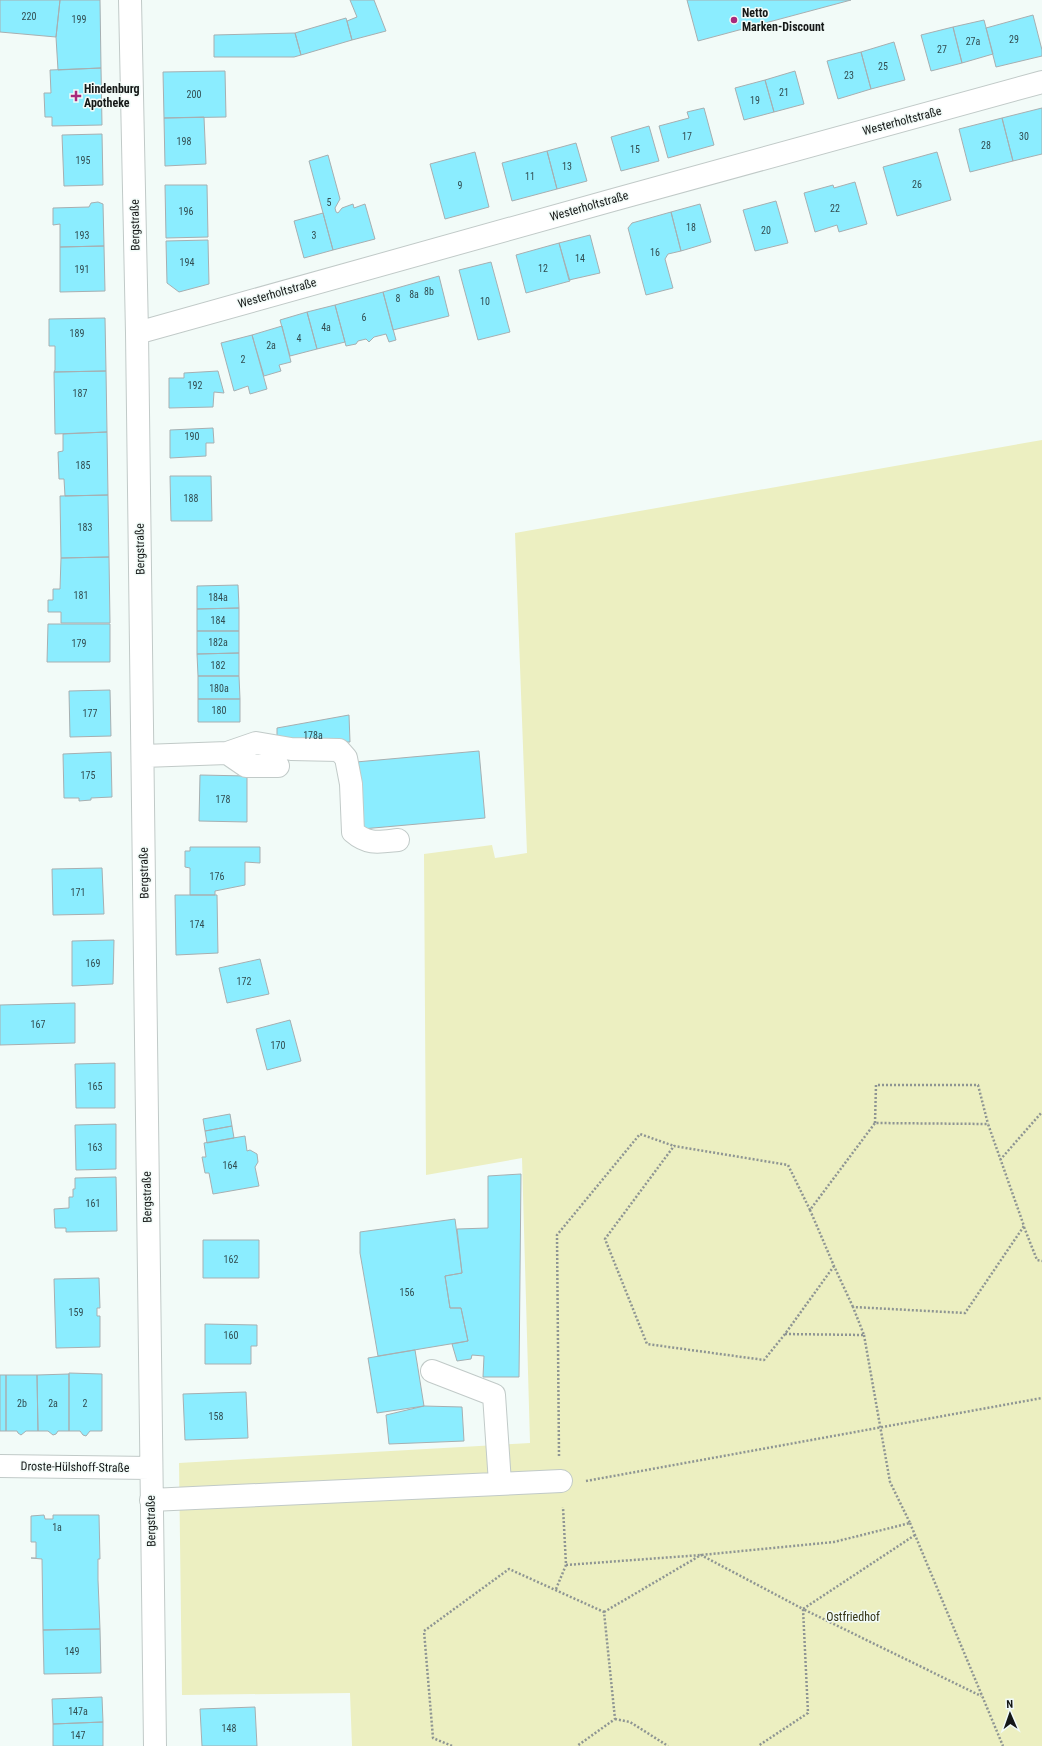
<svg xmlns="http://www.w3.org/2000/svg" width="1042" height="1746" viewBox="0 0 1042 1746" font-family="'Roboto Condensed',sans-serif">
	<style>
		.green { fill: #ecefc1 }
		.building { fill: #8bedff; stroke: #a7afb1 }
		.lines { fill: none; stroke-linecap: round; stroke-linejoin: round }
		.minor-casing { stroke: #c1cac8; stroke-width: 24 }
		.path { stroke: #8e9593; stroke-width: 2.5; stroke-dasharray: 2 2; stroke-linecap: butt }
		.minor { stroke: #fff; stroke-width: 22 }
		.path-bridge { stroke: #8e9593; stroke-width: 2.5; stroke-dasharray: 2 2; stroke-linecap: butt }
		.poi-dot { fill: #a82b7c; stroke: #f2fbf8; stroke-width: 1.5 }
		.labels { text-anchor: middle; stroke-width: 3; stroke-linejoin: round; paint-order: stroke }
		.number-label { font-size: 10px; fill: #324d51 }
		.poi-label { font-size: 12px; font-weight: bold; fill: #151817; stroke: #f2fbf8; text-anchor: start }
		.street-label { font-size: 12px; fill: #151817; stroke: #f2fbf8 }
		.park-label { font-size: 12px; fill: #333313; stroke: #f2fbf8 }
	</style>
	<rect width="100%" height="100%" fill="#f2fbf8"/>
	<path class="green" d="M1042 440V1746H352L350 1693 182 1695 179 1463 530 1443 522 1158 426 1175 424 854 492 845 495 858 527 853 515 533Z"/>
	<path class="building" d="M0 0H60L56 37 0 32Z
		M60 0H100L101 68 58 70 56 37Z
		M350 0H374L386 31 352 40 347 21 357 17Z
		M687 0H851L698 41Z
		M1033 15 1042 50V56L996 67 986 28Z
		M346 18 352 40 301 55 295 33Z
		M984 20 993 54 962 63 953 27Z
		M953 27 962 63 931 71 921 35Z
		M295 33 301 55 294 57H214V35Z
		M894 42 905 80 871 89 861 52Z
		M861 52 871 89 838 99 827 61Z
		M101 68 102 125 52 126V117H45L44 93H51L50 70Z
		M225 71 226 117 164 118 163 72Z
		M795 71 804 104 774 112 765 80Z
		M765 80 774 112 744 120 735 88Z
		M704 108 714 145 668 158 659 126 689 118 687 112Z
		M1042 108V154L1013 161 1002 118Z
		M204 117 206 164 165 166 164 118Z
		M1002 118 1013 161 970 172 959 129Z
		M649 126 659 161 621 171 611 137Z
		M102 134 103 185 64 186 62 135Z
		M576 143 587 181 557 189 547 151Z
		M547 151 557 189 512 201 502 163Z
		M475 152 489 207 445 219 430 164Z
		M937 152 951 200 897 216 883 167Z
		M328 155 340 199 335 208 336 212 338 213 342 208 353 204 354 208 365 204 375 239 333 250 309 161Z
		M855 182 867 224 839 232 837 225 815 232 804 193 833 185 834 188Z
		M165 185H207L208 237 166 238Z
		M776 201 788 243 755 251 743 210Z
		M98 202 103 204 104 246 60 247V224L53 225V208L89 207 91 203Z
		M700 204 711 242 681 251 671 212Z
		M671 212 681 251 668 254 665 259 673 288 646 295 628 228 632 223Z
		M323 213 333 250 304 258 294 221Z
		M590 235 600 273 569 280 559 243Z
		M208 240 209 284 179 292 167 283 166 241Z
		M559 243 570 281 526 293 516 255Z
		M104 246 105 291 60 292V247Z
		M491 262 510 332 478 340 459 270Z
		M439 276 449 316 393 330 383 292Z
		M383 292 396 340 389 342 386 334 374 337 369 342 366 339 358 341 356 344 346 346 335 305Z
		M335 305 345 342 317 349 307 312Z
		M307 312 317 349 290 356 280 320Z
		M105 318 106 371 54 372 55 370V346H49V319Z
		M282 326 291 362 279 365 281 371 264 376 252 335Z
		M252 335 267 389 250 394 248 386 234 391 221 343Z
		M106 371 107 432 55 434 54 372Z
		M218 371 224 393 214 392 213 407 169 408V378H184V373Z
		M213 428 214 443H206V456L170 458V430Z
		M107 432 108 495 65 496 64 479H59L58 452 63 451V434Z
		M170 476H211L212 521H171Z
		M108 495 109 557 61 558 60 496Z
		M109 557 110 623H61V612H48V600H53V589H60L61 558Z
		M238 585 239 608 197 609V586Z
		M239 608V631H197V609Z
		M48 624H110V662H47Z
		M197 631H239V653L197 654Z
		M239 653V676H198L197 654Z
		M198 676H239L240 699H198Z
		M110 690 111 736 70 737 69 691Z
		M198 699H240V722H198Z
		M349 715 350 742 277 743V728Z
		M479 751 485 818 362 829 356 762Z
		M111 752 112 797 91 798V800L79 801V798H64L63 754Z
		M200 775 247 776V822L199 821Z
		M190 847H260V863L245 862V885L215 891V895H190V868L185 867V851H190Z
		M102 868 104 914 53 915 52 869Z
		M175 895H217L218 953 176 955Z
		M114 940 113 984 72 986V941Z
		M260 959 269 994 227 1003 219 968Z
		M75 1003V1043L0 1045V1005Z
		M290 1020 301 1061 267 1070 256 1029Z
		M115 1063V1108H76L75 1064Z
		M230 1114 232 1126 205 1131 203 1119Z
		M116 1124V1169L76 1170 75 1125Z
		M232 1126 234 1138 207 1143 205 1131Z
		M245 1136 247 1151 250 1150 257 1154 258 1162 255 1167 259 1186 213 1194 209 1173H205L202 1157H206L204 1143Z
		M521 1174 519 1377H483L484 1356 472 1355 471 1359 457 1361 452 1344 468 1341 461 1308H450L445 1276 462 1273 457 1229 488 1228V1176Z
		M116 1177 117 1231 66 1232V1228H55L54 1209 69 1208V1197H73V1189H75V1178Z
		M455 1219 462 1273 445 1276 450 1308H461L468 1341 378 1356 360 1253V1232Z
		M203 1240H259V1278H203Z
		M99 1278 100 1308H97V1316H100V1347L56 1348 54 1279Z
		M205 1324 257 1325V1346H251V1364H205Z
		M415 1350 424 1406 377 1413 368 1358Z
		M69 1373 102 1374V1431H90L86 1436 83 1435 80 1431H69Z
		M69 1374V1431H58L56 1434 53 1435 48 1431H38L37 1375Z
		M0 1375H6V1431H0Z
		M6 1375H37L38 1431H26L21 1435 18 1433 17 1431H6Z
		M246 1392 248 1438 185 1440 183 1394Z
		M424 1406 462 1407 464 1441 389 1444 386 1415Z
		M44 1515 45 1519H53V1515H99L100 1559H98V1580L100 1629 43 1630 42 1559 31 1558H36V1542H31V1516Z
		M100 1629 101 1673 44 1674 43 1630Z
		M102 1697 103 1722 53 1724 52 1699Z
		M255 1707 257 1746H202L200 1709Z
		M103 1722V1746H53V1724Z"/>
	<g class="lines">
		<defs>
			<path id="minor" d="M130 0 137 333 155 1746
				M137 333 613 200 1042 82
				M227 753 256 743 291 749 339 750 346 758 351 784 353 832C368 845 379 842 398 840
				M143 756 227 753 246 766H278
				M432 1371 494 1395 500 1483
				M0 1466 150 1468
				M151 1500 561 1481"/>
		</defs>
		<use href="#minor" class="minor-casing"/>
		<path class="path" d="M875 1123 876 1085H978L988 1124
			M1000 1160 1042 1112
			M810 1210 788 1165 674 1146 605 1239 647 1344 764 1360 785 1334 834 1266
			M1024 1227 1037 1260 1042 1261
			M785 1334 864 1335 853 1307 965 1313 1024 1226 988 1124 875 1123 810 1210 834 1266 853 1307
			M559 1456 557 1235 640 1134 674 1146
			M586 1481 1042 1398
			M910 1523 1003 1746
			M915 1535 803 1609 981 1696
			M566 1565 701 1555 834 1542 910 1523 890 1482
			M556 1589 566 1565 563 1507
			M604 1612 701 1555 803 1609 808 1713 758 1746
			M615 1719 630 1722 668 1746
			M452 1746 433 1738 424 1631 509 1569 604 1612 615 1719 577 1746"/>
		<use href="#minor" class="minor"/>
		<path class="path-bridge" d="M864 1335 890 1482"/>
	</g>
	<g class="poi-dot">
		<circle cx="734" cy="20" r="4"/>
		<path d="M74 90h4v4h4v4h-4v4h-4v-4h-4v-4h4z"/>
	</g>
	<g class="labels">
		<g class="number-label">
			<text x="29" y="20">220</text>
			<text x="79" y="23">199</text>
			<text x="1014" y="43">29</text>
			<text x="973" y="45">27a</text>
			<text x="942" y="53">27</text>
			<text x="883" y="70">25</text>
			<text x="849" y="79">23</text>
			<text x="784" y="96">21</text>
			<text x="194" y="98">200</text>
			<text x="755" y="104">19</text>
			<text x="687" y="140">17</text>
			<text x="1024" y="140">30</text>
			<text x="184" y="145">198</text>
			<text x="986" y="149">28</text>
			<text x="635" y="153">15</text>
			<text x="83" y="164">195</text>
			<text x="567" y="170">13</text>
			<text x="530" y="180">11</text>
			<text x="917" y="188">26</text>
			<text x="460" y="189">9</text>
			<text x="329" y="206">5</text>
			<text x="835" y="212">22</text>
			<text x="186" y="215">196</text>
			<text x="691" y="231">18</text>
			<text x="766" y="234">20</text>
			<text x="82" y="239">193</text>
			<text x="314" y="239">3</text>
			<text x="655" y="256">16</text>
			<text x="580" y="262">14</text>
			<text x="187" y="266">194</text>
			<text x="543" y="272">12</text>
			<text x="82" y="273">191</text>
			<text x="429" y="295">8b</text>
			<text x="414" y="298">8a</text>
			<text x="398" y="302">8</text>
			<text x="485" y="305">10</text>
			<text x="364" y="321">6</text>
			<text x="326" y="331">4a</text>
			<text x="77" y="337">189</text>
			<text x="299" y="342">4</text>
			<text x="271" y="349">2a</text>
			<text x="243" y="363">2</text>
			<text x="195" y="389">192</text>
			<text x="80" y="397">187</text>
			<text x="192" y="440">190</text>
			<text x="83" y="469">185</text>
			<text x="191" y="502">188</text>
			<text x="85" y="531">183</text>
			<text x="81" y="599">181</text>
			<text x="218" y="601">184a</text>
			<text x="218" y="624">184</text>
			<text x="218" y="646">182a</text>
			<text x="79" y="647">179</text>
			<text x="218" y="669">182</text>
			<text x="219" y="692">180a</text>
			<text x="219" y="714">180</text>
			<text x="90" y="717">177</text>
			<text x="313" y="739">178a</text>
			<text x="88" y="779">175</text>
			<text x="223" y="803">178</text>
			<text x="217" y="880">176</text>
			<text x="78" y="896">171</text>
			<text x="197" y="928">174</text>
			<text x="93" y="967">169</text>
			<text x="244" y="985">172</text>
			<text x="38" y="1028">167</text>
			<text x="278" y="1049">170</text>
			<text x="95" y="1090">165</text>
			<text x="95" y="1151">163</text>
			<text x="230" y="1169">164</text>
			<text x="93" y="1207">161</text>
			<text x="231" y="1263">162</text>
			<text x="407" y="1296">156</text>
			<text x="76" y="1316">159</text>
			<text x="231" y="1339">160</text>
			<text x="22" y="1407">2b</text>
			<text x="53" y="1407">2a</text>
			<text x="85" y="1407">2</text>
			<text x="216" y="1420">158</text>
			<text x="57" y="1531">1a</text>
			<text x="72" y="1655">149</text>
			<text x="78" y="1715">147a</text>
			<text x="229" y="1732">148</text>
			<text x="78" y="1739">147</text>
		</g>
		<g class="poi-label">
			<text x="742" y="17">Netto<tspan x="742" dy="14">Marken-Discount</tspan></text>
			<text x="84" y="93">Hindenburg<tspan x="84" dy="14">Apotheke</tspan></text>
		</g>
		<g class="street-label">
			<text transform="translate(902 121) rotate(-15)" y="4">Westerholtstraße</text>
			<text transform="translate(589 206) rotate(-16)" y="4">Westerholtstraße</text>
			<text transform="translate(135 225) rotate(-91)" y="4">Bergstraße</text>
			<text transform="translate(277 293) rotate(-16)" y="4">Westerholtstraße</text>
			<text transform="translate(140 549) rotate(-91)" y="4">Bergstraße</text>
			<text transform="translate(144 873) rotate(-91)" y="4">Bergstraße</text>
			<text transform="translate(147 1197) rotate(-91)" y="4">Bergstraße</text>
			<text transform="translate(75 1467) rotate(1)" y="4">Droste-Hülshoff-Straße</text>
			<text transform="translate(151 1521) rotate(-91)" y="4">Bergstraße</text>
		</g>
		<g class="park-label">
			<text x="853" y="1621">Ostfriedhof</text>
		</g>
	</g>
	<g transform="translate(1010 1714) rotate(358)" stroke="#f2fbf8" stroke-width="3" paint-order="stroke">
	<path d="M0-3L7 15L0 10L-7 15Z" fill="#151817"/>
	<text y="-6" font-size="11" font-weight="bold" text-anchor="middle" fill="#151817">N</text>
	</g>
</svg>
